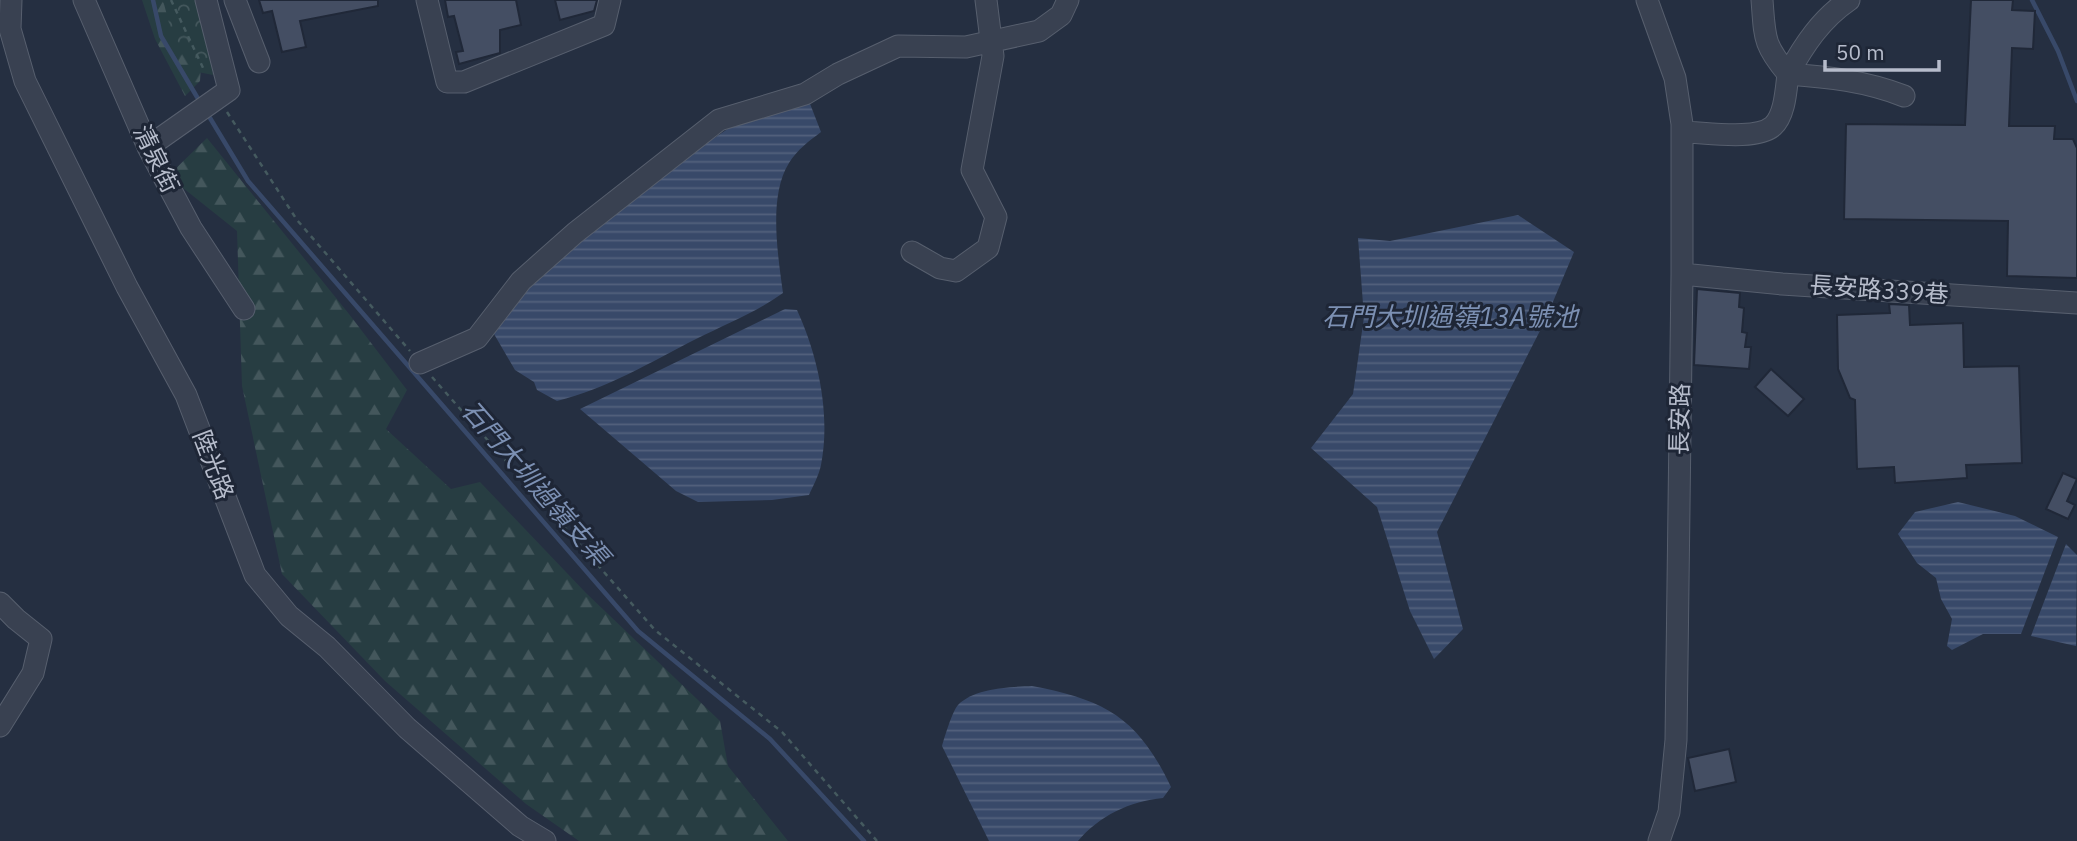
<svg xmlns="http://www.w3.org/2000/svg" width="2077" height="841" viewBox="0 0 2077 841" font-family="'IBM Plex Sans','Noto Sans TC',sans-serif">
	<style>
		.forest { fill: url(#forest-firs) }
		.park { fill: url(#park-crowns) }
		.water { fill: url(#water-rules) }
		.lines { fill: none; stroke-linecap: round; stroke-linejoin: round }
		.stream { stroke: #384969; stroke-width: 4.5 }
		.building { fill: #444e63; stroke: #202838; stroke-width: 2 }
		.minor-casing { stroke: #575f6e; stroke-width: 23 }
		.path { stroke: #455a5f; stroke-width: 2.5; stroke-dasharray: 5 5; stroke-linecap: butt }
		.minor { stroke: #394151; stroke-width: 21 }
		.labels { text-anchor: middle; stroke-width: 6; stroke-linejoin: round; paint-order: stroke }
		.street-label { font-size: 24px; fill: #b6bccb; stroke: #1e2636 }
		.water-label { font-size: 26px; font-style: italic; fill: #7c90b3; stroke: #1e2636 }
	</style>
	<defs>
		<pattern id="forest-firs" width="22" height="20" patternUnits="userSpaceOnUse" patternTransform="scale(1.75)"><rect width="22" height="20" fill="#273d42"/><path d="M5 1l3.5 6h-7zM16 11l3.5 6h-7z" fill="#44575c"/></pattern>
		<pattern id="park-crowns" width="20" height="18" patternUnits="userSpaceOnUse" patternTransform="scale(1.75)"><rect width="20" height="18" fill="#273d42"/><path d="M2 6a3 3 0 1 1 6 0M12 15a3 3 0 1 1 6 0" fill="none" stroke="#44575c"/></pattern>
		<pattern id="water-rules" width="6" height="5" patternUnits="userSpaceOnUse" patternTransform="scale(1.75)"><rect width="6" height="5" fill="#384969"/><path d="M0 2.5h6" fill="none" stroke="#53617d"/></pattern>
	</defs>
	<rect width="100%" height="100%" fill="#252f41"/>
	<path class="forest" d="M142 0H188L202 49 200 81 185 96 155 39Z
		M207 138 349 314 407 390 386 429 451 489 480 482 586 593 720 721 728 766 788 841H579L526 804 385 681 282 574 242 386 237 231 168 176Z"/>
	<path class="park" d="M163 0H197L209 43 213 75 193 71 170 27Z"/>
	<path class="water" d="M807 96 821 132C809 141 797 150 789 163 768 196 778 256 783 293 755 313 726 324 696 339 651 362 606 389 557 401L537 390 534 382 515 370 494 334 499 318 559 256 691 154 729 128 762 111Z
		M1518 215 1574 252 1544 323 1437 532 1463 629 1434 659 1410 611 1377 507 1311 448 1353 394 1364 317 1358 238 1390 241Z
		M785 309 797 310C818 356 831 414 821 465 819 475 813 486 809 495L772 500 698 502 676 491 580 409Z
		M1958 502 2015 516 2058 537 2021 634H1983L1952 650 1947 646 1952 619 1941 599 1936 578 1917 563 1898 534 1915 512Z
		M2066 544 2077 555 2076 646 2031 636Z
		M1032 686C1106 700 1138 718 1171 787L1163 798C1130 801 1099 816 1078 841H989L942 746C945 736 952 712 958 705 974 688 1011 687 1032 686Z"/>
	<g class="lines">
		<path class="stream" d="M153 0 161 36 197 97
			M2032 0 2058 51 2077 101
			M210 118 248 181 638 631 770 739 864 841"/>
	</g>
	<path class="building" d="M259 0H378V6L300 21 306 47 282 52 272 11 263 13Z
		M445 0H516L521 25 500 30V53L459 64 456 52 463 51 454 16 448 17Z
		M555 0H597L594 11 560 20Z
		M1971 0H2013L2012 10 2035 11 2033 49 2012 48 2009 126H2055L2054 139H2073L2077 148V278L2007 276 2008 221 1844 219 1846 124 1965 125Z
		M1697 289 1740 293 1739 307 1744 308 1742 332 1747 333 1745 347H1751L1749 369 1694 365Z
		M1889 304 1909 305 1910 325 1963 323 1964 367 2019 366 2022 463 1966 465 1967 478 1895 483 1894 467 1857 469 1855 400 1850 398 1838 369 1837 315 1890 313Z
		M1771 369 1804 399 1788 416 1755 387Z
		M2063 473 2077 479 2067 501 2075 505 2068 519 2046 509Z
		M1729 749 1736 782 1695 791 1688 758Z"/>
	<g class="lines">
		<defs>
			<path id="minor" d="M11 0 10 29 25 81 127 287 186 395 255 575 289 616 327 647 407 728 520 826 545 841
				M84 0 148 147 191 228 244 309
				M235 0 259 62
				M427 0 447 82H464L604 25 610 0
				M1647 0 1675 78 1682 124V274L1676 740 1669 812 1659 841
				M1849 0C1821 19 1804 45 1788 74 1828 77 1866 81 1904 96
				M1682 132C1704 132 1756 141 1773 126 1785 115 1786 90 1788 74 1763 44 1765 38 1762 0
				M148 147 229 90 206 0
				M912 252 940 268 956 271 988 248 996 217 972 170 993 56 986 0
				M1682 274 1782 284 2077 303
				M420 363 477 338 521 281 575 233 719 120 805 94 838 74 898 46 966 47 1039 31 1061 15 1068 0
				M0 603 16 619 41 639 33 673 0 726"/>
		</defs>
		<use href="#minor" class="minor-casing"/>
		<path class="path" d="M171 0 204 70
			M227 112 297 220 410 351
			M432 377 655 630 782 732 877 841"/>
		<use href="#minor" class="minor"/>
	</g>
	<g class="labels">
		<g class="street-label">
			<text transform="translate(156 159) rotate(64)" y="8">清泉街</text>
			<text transform="translate(1879 290) rotate(4)" y="8">長安路339巷</text>
			<text transform="translate(1680 419) rotate(-89)" y="8">長安路</text>
			<text transform="translate(213 465) rotate(69)" y="8">陸光路</text>
		</g>
		<g class="water-label">
			<text x="1450" y="326">石門大圳過嶺13A號池</text>
			<text transform="translate(535 483) rotate(49)" y="9">石門大圳過嶺支渠</text>
		</g>
	</g>
	<path d="M1825 60v10h114v-10" fill="none" stroke="#b6bccb" stroke-width="3.5"/>
	<text x="1836" y="60" font-size="21" fill="#b6bccb" stroke="#1e2636" stroke-width="5" paint-order="stroke">50 m</text>
</svg>
